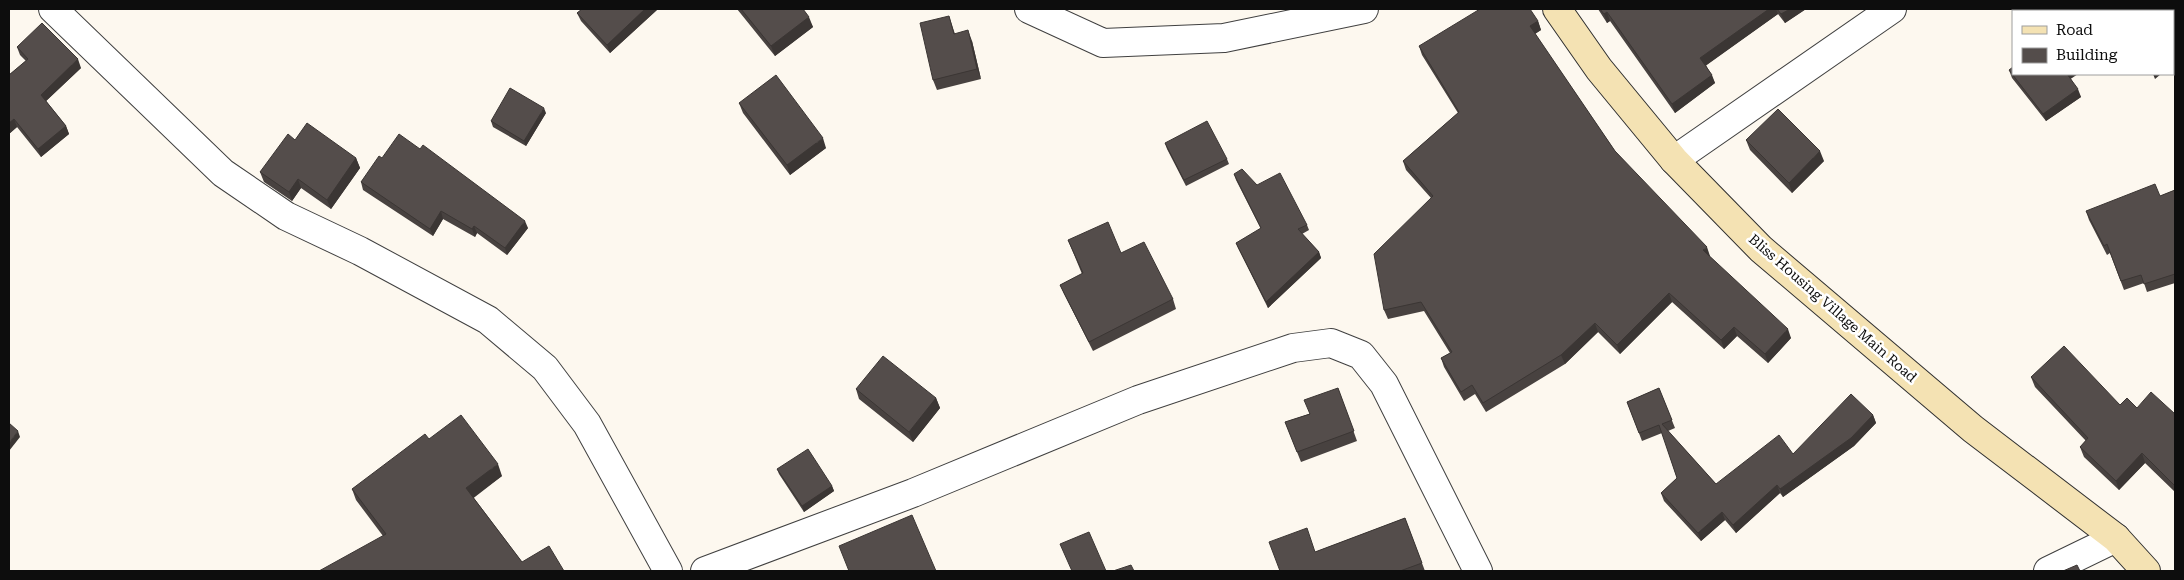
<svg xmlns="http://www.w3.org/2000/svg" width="2184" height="580" viewBox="0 0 2184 580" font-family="'Roboto Serif',serif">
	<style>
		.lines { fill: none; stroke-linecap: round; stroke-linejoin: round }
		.street-casing { stroke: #404040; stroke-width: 30 }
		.secondary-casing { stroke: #2f2f2f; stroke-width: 30 }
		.street { stroke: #fff; stroke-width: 28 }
		.secondary { stroke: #f4e2b3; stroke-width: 28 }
		.wall { fill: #484240 }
		.shaded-wall { fill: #3b3634 }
		.building { fill: #544d4b; stroke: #3b3634 }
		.labels { text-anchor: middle; stroke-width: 5; stroke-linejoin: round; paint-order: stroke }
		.street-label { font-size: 14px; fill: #0d0d0d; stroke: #fff }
	</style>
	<rect width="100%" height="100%" fill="#fdf8ef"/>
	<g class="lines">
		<defs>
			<path id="street" d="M53 9 223 173 286 216 360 251 488 320 545 368 587 424 668 571
				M1029 9 1103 43 1224 38 1364 9
				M2169 9 2172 11
				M1674 160 1892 9
				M705 571 913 493 1138 400 1293 348 1331 343 1361 355 1384 384 1478 571
				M2048 571 2116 538"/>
			<path id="secondary" d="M1557 9 1599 69 1674 160 1761 249 1973 429 2116 538 2146 571"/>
		</defs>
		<use href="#street" class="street-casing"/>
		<use href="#secondary" class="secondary-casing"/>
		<use href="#street" class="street"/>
		<use href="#secondary" class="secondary"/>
	</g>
	<path class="wall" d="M580 9H658L610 53 581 21 577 13 581 10Z
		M737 9H803L813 27 775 56Z
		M1598 9H1806L1785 23 1778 14 1706 65 1715 83 1675 113 1610 21 1607 23Z
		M949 16 955 34 972 41 981 79 937 90 933 80Z
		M1538 21 1541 30 1535 34 1615 151 1710 256H1709L1791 338 1768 363 1737 336 1724 349 1672 302 1620 354 1598 332 1565 364 1486 412 1475 394 1464 401 1444 367 1441 358 1450 353 1424 311 1388 319 1384 310 1431 198 1406 170 1403 161 1458 113 1422 55 1419 46Z
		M17 47 81 68 46 101 66 126 69 134 41 157 17 127 9 134V75L26 61 20 55Z
		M2009 70 2071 79 2081 97 2046 121 2012 78Z
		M739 103 826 148 790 175 743 113Z
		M546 113 526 146 493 127 491 121Z
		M295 140 356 158 360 168 331 209 301 188 292 201 264 182 260 172Z
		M1746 140 1824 161 1792 193 1750 150Z
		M1165 143 1227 159 1229 164 1186 186 1167 149Z
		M382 158 528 228 507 255 477 233 475 237 443 219 433 236 363 190 361 182Z
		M1234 174 1257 185 1307 225 1309 230 1302 234 1319 252 1321 258 1268 308 1238 248 1236 243 1261 229 1236 180Z
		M2175 190V283L2147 292 2144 283 2124 290 2110 253 2107 255 2089 220 2086 211 2160 196Z
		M1068 240 1121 253 1173 299 1176 309 1093 351 1064 294 1060 285 1082 274Z
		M2031 377 2120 405 2175 414V492L2145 463 2119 490 2084 457 2080 447 2086 441 2035 387Z
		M1338 388 1357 441 1301 462 1285 422 1309 414Z
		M1659 388 1675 428 1668 431 1716 484 1793 454 1873 415 1876 423 1854 446 1783 497 1780 493 1736 533 1725 520 1701 541 1664 501 1661 493 1677 478 1662 433 1642 441 1627 402Z
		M856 389 936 398 940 408 913 442 859 399Z
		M429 439 502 476 473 497 522 562 383 536 356 500 352 489Z
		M777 469 832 486 834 491 804 512 779 474Z
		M1405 518 1425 571H1280L1315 552Z"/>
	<path class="shaded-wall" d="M645 9H658L610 53 607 45Z
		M1769 9H1776L1778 14 1704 67 1700 58Z
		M1790 9H1806L1785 23 1781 14Z
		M1607 12 1610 21 1607 23 1604 14Z
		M809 17 813 27 775 56 771 46Z
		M1538 21 1541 30 1533 35 1530 26Z
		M968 30 972 41 981 79 977 69Z
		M2175 56V64L2173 65V58Z
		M78 59 81 68 44 103 41 95Z
		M2067 74H2078L2069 80Z
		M2153 74H2161L2155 79Z
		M1712 75 1715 83 1675 113 1672 104Z
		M2078 89 2081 97 2046 121 2043 114Z
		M544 108 546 113 526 146 524 141Z
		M14 119 17 127 9 134V123Z
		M66 126 69 134 41 157 38 149Z
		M823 138 826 148 790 175 787 165Z
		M1820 151 1824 161 1792 193 1789 183Z
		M356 158 360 168 331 209 327 200Z
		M298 179 301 188 292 201 289 192Z
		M441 211 443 219 433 236 430 229Z
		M525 221 528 228 507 255 505 248Z
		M474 226 477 233 475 237 472 229Z
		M1707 247 1710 256 1706 259 1703 250Z
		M1319 252 1321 258 1268 308 1266 302Z
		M1669 293 1672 302 1620 354 1617 345Z
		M1595 323 1598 332 1565 364 1561 355Z
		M1734 327 1737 336 1724 349 1721 340Z
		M1788 329 1791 338 1768 363 1765 354Z
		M936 398 940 408 913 442 909 432Z
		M1873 415 1876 423 1854 446 1783 497 1780 489Z
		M18 431 20 437 9 451V443Z
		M2142 453 2145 463 2119 490 2116 481Z
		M498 464 502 476 471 500 466 488Z
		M1777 485 1780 493 1736 533 1733 525Z
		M832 486 834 491 804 512 802 506Z
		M1722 512 1725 520 1701 541 1698 533Z"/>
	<path class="building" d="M582 9H645L607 45 577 13Z
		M741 9H803L809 17 771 46Z
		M1480 9H1530L1538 21 1530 26 1615 151 1707 247 1703 250 1788 329 1765 354 1734 327 1721 340 1669 293 1617 345 1595 323 1561 355 1483 403 1472 385 1461 392 1441 358 1452 352 1421 302 1384 310 1374 254 1433 196 1403 161 1459 112 1419 46Z
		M1600 9H1769L1700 58 1712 75 1672 104 1607 12 1604 14Z
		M1777 9H1790L1781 14Z
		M2032 9H2088L2089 11H2033Z
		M2104 9H2144L2146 11H2101Z
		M949 16 954 34 968 30 977 69 933 80 920 23Z
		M42 23 78 59 41 95 66 126 38 149 14 119 9 123V75L28 59 17 47Z
		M2173 47 2175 51V56L2173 58Z
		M2013 67V74H2067L2078 89 2043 114 2009 70Z
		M776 75 823 138 787 165 739 103Z
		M510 88 544 108 524 141 491 121Z
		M1778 109 1820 151 1789 183 1746 140Z
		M1207 121 1227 159 1184 180 1165 143Z
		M307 123 356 158 327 200 298 179 289 192 260 172 288 134 295 140Z
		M399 134 420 149 423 145 525 221 505 248 474 226 472 229 441 211 430 229 361 182 379 156 382 158Z
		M1242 169 1257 185 1280 173 1307 225 1298 229 1319 252 1266 302 1236 243 1261 228 1234 174Z
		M2155 184 2160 196 2175 190V274L2144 284 2141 275 2121 281 2107 244 2104 246 2086 211Z
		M1108 222 1121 253 1144 242 1173 299 1089 342 1060 285 1083 273 1068 240Z
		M2064 346 2120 405 2127 398 2137 408 2151 392 2175 414V486L2142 453 2116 481 2080 447 2088 438 2031 377Z
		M883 356 936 398 909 432 856 389Z
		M1338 388 1354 431 1297 452 1285 422 1310 414 1304 400Z
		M1659 388 1672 420 1662 424 1716 484 1779 435 1793 454 1851 394 1873 415 1851 438 1780 489 1777 485 1733 525 1722 512 1698 533 1661 493 1677 478 1659 425 1639 433 1627 402Z
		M461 415 498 464 466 488 522 562 549 546 564 571H319L386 534 352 489 425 434 429 439Z
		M9 423 18 431 9 443Z
		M808 449 832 486 802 506 777 469Z
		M912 515 936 571H849L839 546Z
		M1405 518 1422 563 1400 571H1280L1269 542 1307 528 1315 552Z
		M1089 532 1106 571H1072L1060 544Z
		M1131 565 1134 571H1113Z
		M2077 565 2080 571H2063Z"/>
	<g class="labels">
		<g class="street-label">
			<text transform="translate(1833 308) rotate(41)" y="5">Bliss Housing Village Main Road</text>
		</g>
	</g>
	<rect width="2184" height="580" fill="none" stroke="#0d0d0d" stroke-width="20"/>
	<rect x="2012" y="10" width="162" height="65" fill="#ffffff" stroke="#9e9e9e"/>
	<rect x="2022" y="26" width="25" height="8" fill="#f4e2b3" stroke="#9e9e9e"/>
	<text x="2056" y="35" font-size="15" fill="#0d0d0d">Road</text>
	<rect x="2022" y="48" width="25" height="15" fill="#544d4b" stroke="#9e9e9e"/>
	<text x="2056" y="60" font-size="15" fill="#0d0d0d">Building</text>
</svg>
